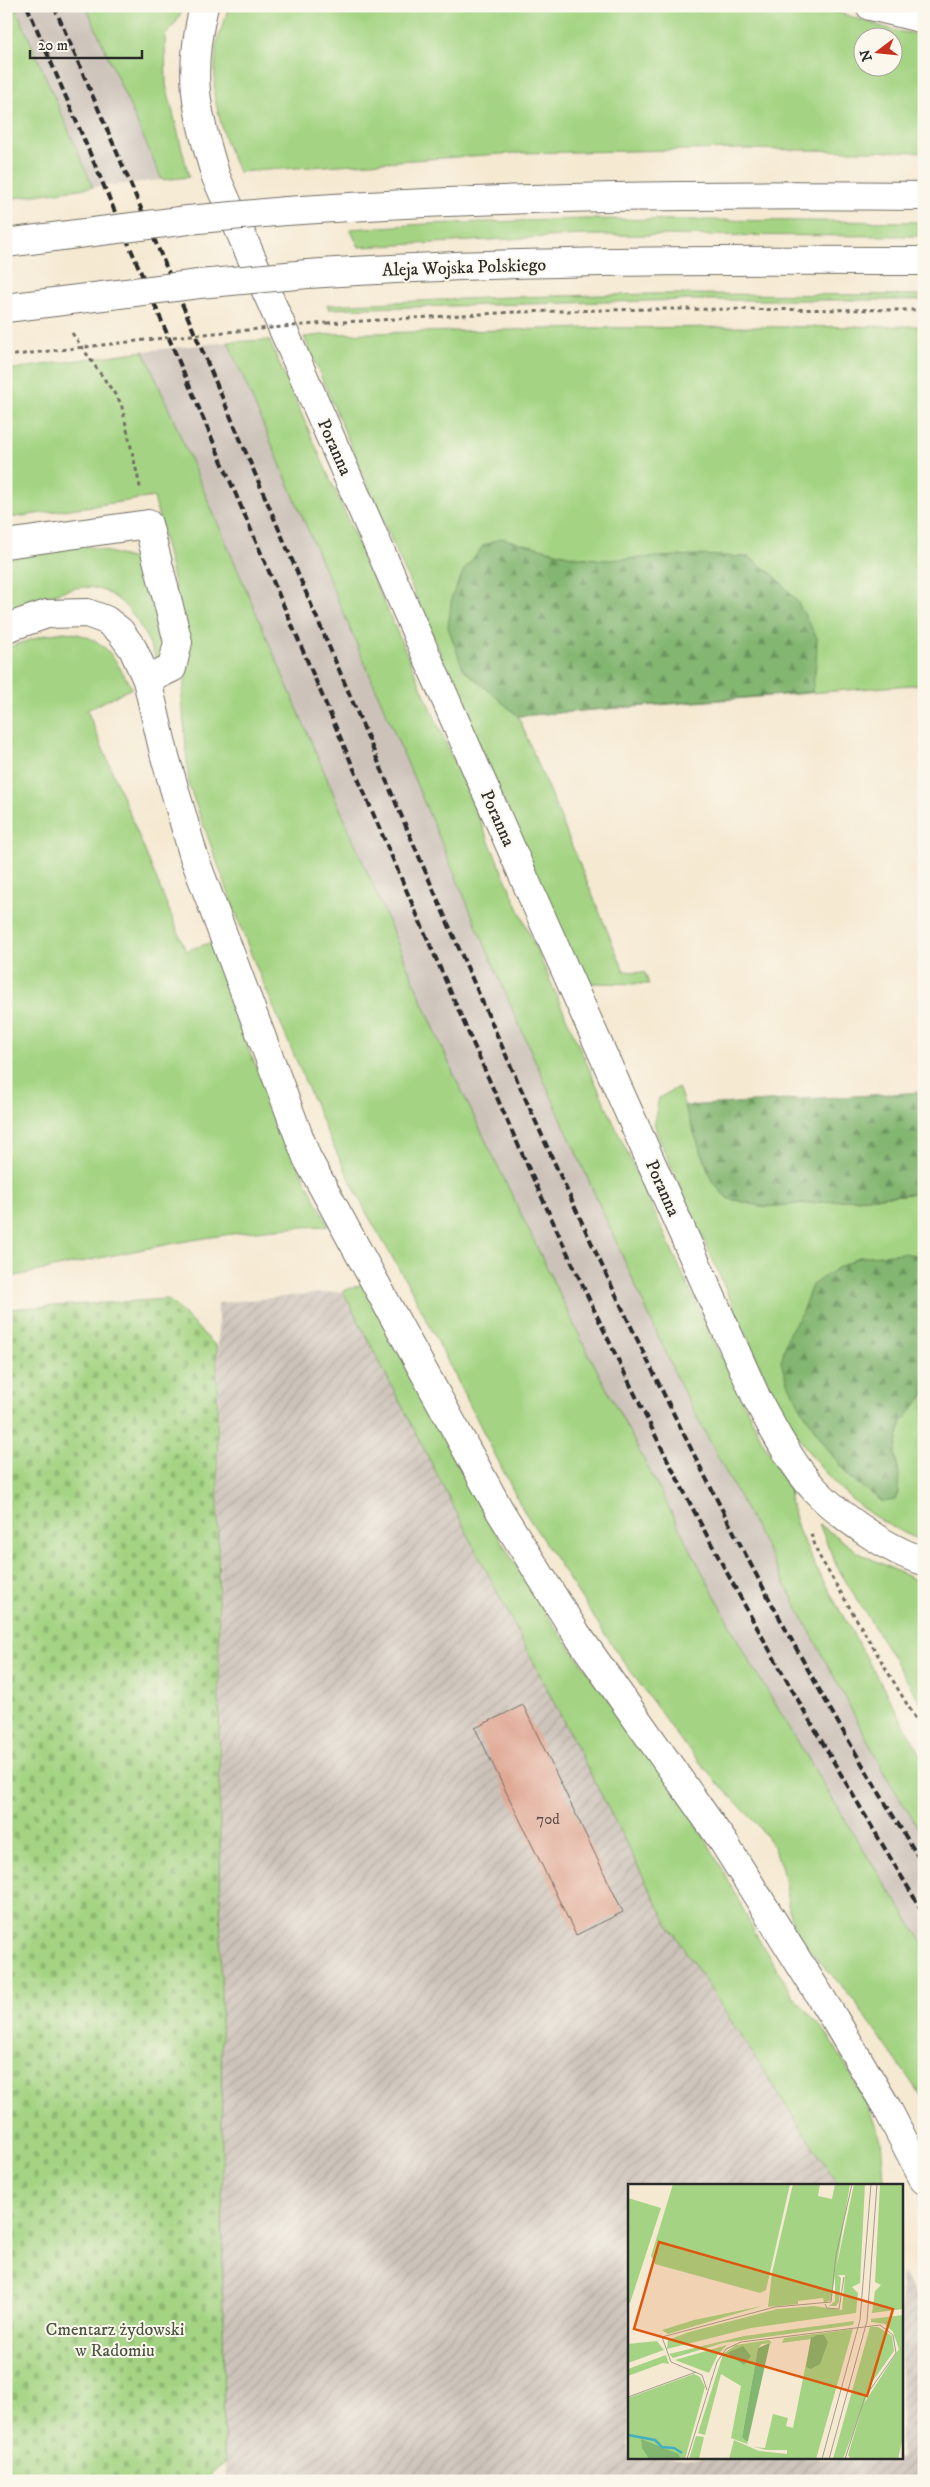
<svg xmlns="http://www.w3.org/2000/svg" width="930" height="2487" viewBox="0 0 930 2487" font-family="'IM FELL DW Pica',serif">
	<style>
		.industrial { fill: url(#industrial-furrows) }
		.railway { fill: #ccc2b9 }
		.green { fill: #a4d483; stroke: #688057; fill-rule: evenodd }
		.forest { fill: url(#forest-firs); stroke: #57704e }
		.cemetery { fill: url(#cemetery-stones); stroke: #688057 }
		.building { fill: #e0a996 }
		.lines { fill: none; stroke-linecap: round; stroke-linejoin: round }
		.minor-casing { stroke: #726e65; stroke-width: 30 }
		.major-casing { stroke: #726e65; stroke-width: 30 }
		.path { stroke: #726e65; stroke-width: 3; stroke-dasharray: 4 4; stroke-linecap: butt }
		.minor { stroke: #fff; stroke-width: 28 }
		.major { stroke: #fff; stroke-width: 28 }
		.rail { stroke: #2b2b2b; stroke-width: 4; stroke-dasharray: 8 4; stroke-linecap: butt }
		.major-bridge-casing { stroke: #726e65; stroke-width: 30; stroke-linecap: butt }
		.path-bridge { stroke: #726e65; stroke-width: 3; stroke-dasharray: 4 4; stroke-linecap: butt }
		.major-bridge { stroke: #fff; stroke-width: 28 }
		.labels { text-anchor: middle; stroke-width: 4; stroke-linejoin: round; paint-order: stroke }
		.number-label { font-size: 15px; fill: #584a46 }
		.street-label { font-size: 18px; fill: #2b2b2b; stroke: #fbf7ec }
		.park-label { font-size: 18px; fill: #495541; stroke: #fbf7ec }
		.inset-river { fill: none; stroke: #44aec3; stroke-width: 2.5 }
		.inset-road { fill: none; stroke: #a49d8f; stroke-width: 1 }
		.view { fill: #df570e; fill-opacity: 0.15; stroke: #df570e; stroke-width: 2.5 }
		.inset-edge { fill: none; stroke: #2b2b2b; stroke-width: 2.5 }
	</style>
	<defs>
		<pattern id="industrial-furrows" width="10" height="10" patternUnits="userSpaceOnUse" patternTransform="scale(1.25)"><rect width="10" height="10" fill="#ccc2b9"/><path d="M-1 1l2-2M0 10L10 0M9 11l2-2" fill="none" stroke="#afa79f"/></pattern>
		<pattern id="forest-firs" width="22" height="20" patternUnits="userSpaceOnUse" patternTransform="scale(1.25)"><rect width="22" height="20" fill="#83b671"/><path d="M5 1l3.5 6h-7zM16 11l3.5 6h-7z" fill="#6b945d"/></pattern>
		<pattern id="cemetery-stones" width="16" height="16" patternUnits="userSpaceOnUse" patternTransform="scale(1.25)"><rect width="16" height="16" fill="#a4d483"/><path d="M2 7V4a2 2 0 0 1 4 0v3zM10 15v-3a2 2 0 0 1 4 0v3z" fill="#8db671"/></pattern>
	</defs>
	<rect width="100%" height="100%" fill="#fbf7ec"/>
	<filter id="ink" filterUnits="userSpaceOnUse"><feTurbulence type="fractalNoise" baseFrequency=".02" numOctaves="2"/><feDisplacementMap in="SourceGraphic" scale="10" xChannelSelector="R" yChannelSelector="G"/><feConvolveMatrix kernelMatrix="1 2 1 2 8 2 1 2 1" color-interpolation-filters="sRGB"/></filter>
	<filter id="wash" filterUnits="userSpaceOnUse"><feTurbulence type="fractalNoise" baseFrequency=".0096" numOctaves="4" result="noise"/><feDisplacementMap in="SourceGraphic" scale="20" xChannelSelector="R" yChannelSelector="G"/><feGaussianBlur stdDeviation="1.12" result="paint"/><feColorMatrix in="noise" values="0 0 0 0 0 0 0 0 0 0 0 0 0 0 0 0 0 1.4 0 .05"/><feComposite in="paint" operator="in"/></filter>
	<g filter="url(#wash)">
		<rect width="100%" height="100%" fill="#f5e9d2"/>
		<path class="industrial" d="M343 1291 666 1921 839 2186H629V2458H901V2273L924 2304V2481H227L224 2463 218 1303Z"/>
		<path class="railway" d="M15 6H86L162 180 93 187Z
			M228 342 513 1011 680 1385 889 1781 924 1837V1944L862 1848 744 1652 582 1341 454 1075 144 351Z"/>
		<path class="green" d="M6 6H15L93 187 6 199Z
			M86 6H184L177 21 165 36 166 85 189 177 162 180Z
			M229 6H818L896 31 924 35V152L741 149 515 153 238 172 225 140 214 95 216 45ZM862 38H892V68H862Z
			M585 219 924 222V236L583 235 359 247 350 229 426 224Z
			M654 294 924 295V300H686L329 309 327 305 507 297Z
			M924 326V684L518 716 624 971 645 973 649 984 591 983 577 971 304 337 331 334 587 328Z
			M269 340 581 1051 709 1332 764 1444 789 1484 790 1501 799 1532 816 1568 924 1760V1837L889 1781 680 1385 513 1011 228 342Z
			M144 351 454 1075 582 1341 744 1652 862 1848 924 1944V2100L854 2000 797 1936 790 1915 782 1868 773 1846 758 1825 717 1782 679 1738 616 1651 522 1508 412 1291 367 1214 327 1133 251 954 189 786 182 697 190 651 154 497 8 518 9 533 6 534V370Z
			M87 546 134 559 155 584 166 649 158 663C144 630 125 587 83 587 68 587 23 606 6 611V553Z
			M64 632C106 636 112 656 132 688L87 710 186 951 212 942 248 1048 292 1153 329 1226C221 1228 113 1256 6 1278V648L45 635Z
			M678 1087 712 1181 727 1198 764 1207 924 1193V1541C813 1502 773 1395 729 1297 705 1243 681 1188 657 1134L654 1122 659 1098Z
			M365 1283 478 1503 545 1613 686 1805 722 1868 757 1937 795 1998 828 2035 864 2097 881 2140 884 2179 880 2186H839L666 1921 343 1291Z
			M819 1524 859 1553 924 1584V1708L837 1567Z"/>
		<path class="forest" d="M501 538 572 556 604 560 696 555 749 557 774 575 797 601 817 638 816 665 812 692 518 716 463 669 448 627 452 596 464 570 483 546Z
			M924 1092V1193L764 1207 727 1198 712 1181 684 1106Z
			M902 1253 924 1256V1395L902 1422 895 1454 899 1473 898 1493 895 1500 883 1502 850 1478 829 1451 802 1410 787 1381 781 1362 788 1335 801 1314 812 1285 834 1270 859 1257Z"/>
		<path class="cemetery" d="M168 1299 217 1347 224 2463 204 2481H6V1309Z"/>
		<g id="blocks">
			<path class="building" d="M523 1705 623 1912 576 1935 475 1728Z"/>
		</g>
	</g>
	<g filter="url(#ink)">
		<use href="#blocks" fill-opacity="0" stroke="#726e65" stroke-width="1"/>
		<g class="lines">
			<defs>
				<path id="minor" d="M204 6C187 76 196 110 216 177L533 898 757 1399C772 1427 793 1467 815 1490 840 1516 889 1551 924 1561
					M870 6 924 19
					M6 544 148 524 178 642 172 668 147 680
					M6 628 47 614 87 613 106 620 120 631 133 649 147 680 164 753 194 857 307 1158 500 1511 576 1633 724 1843 835 2020 887 2108 924 2180"/>
				<path id="major" d="M286 211C498 196 711 194 924 196
					M308 274C513 260 719 260 924 261"/>
			</defs>
			<use href="#minor" class="minor-casing"/>
			<use href="#major" class="major-casing"/>
			<path class="path" d="M327 323 515 312 654 309 924 310
				M72 333 121 403 141 491
				M811 1534 818 1554 924 1733"/>
			<use href="#minor" class="minor"/>
			<use href="#major" class="major"/>
			<path class="rail" d="M27 6C145 282 263 559 382 834 476 1051 570 1270 678 1480 754 1628 838 1771 924 1914
				M54 6C167 269 280 531 392 794 550 1161 712 1527 924 1866"/>
			<defs>
				<path id="major-bridge" d="M6 243 188 220 286 211
					M6 308 199 284 308 274"/>
			</defs>
			<use href="#major-bridge" class="major-bridge-casing"/>
			<path class="path-bridge" d="M6 356 181 336 327 323"/>
			<use href="#major-bridge" class="major-bridge"/>
		</g>
	</g>
	<g class="labels">
		<g class="number-label">
			<text x="548" y="1824">70d</text>
		</g>
		<g class="street-label">
			<text transform="translate(464 267) rotate(-2)" y="6">Aleja Wojska Polskiego</text>
			<text transform="translate(335 447) rotate(66)" y="6">Poranna</text>
			<text transform="translate(498 818) rotate(66)" y="6">Poranna</text>
			<text transform="translate(663 1188) rotate(66)" y="6">Poranna</text>
		</g>
		<g class="park-label">
			<text x="115" y="2335">Cmentarz żydowski<tspan x="115" dy="21">w Radomiu</tspan></text>
		</g>
	</g>
	<g transform="translate(628 2184)">
		<rect width="275" height="275" fill="#f5e9d2"/>
		<path d="M165 0H192L190 12 204 15 207 0H222L203 116 196 119 195 114 170 117V120L140 123 144 89ZM226 0H237L232 99 224 103 230 109 228 129 123 144 39 165 40 156 61 148 149 125 186 122 214 126 217 91H210L213 94 211 118 208 122H201L207 117V90ZM252 0H275V125L244 129 247 107 253 101 247 98ZM0 14 33 24 2 119 0 118ZM134 122 40 150 34 146 66 136ZM275 131V253L270 275H223L220 271 235 221 271 165 265 148 257 140 243 138V135ZM226 137 225 141 95 159 45 174 41 170 116 152ZM242 143H250L264 152 266 167 244 198 215 275H205ZM225 145 188 275H101L106 256 131 267 159 270V266H139L125 263 137 264 145 230 160 234 158 242 165 244 183 155 154 159 156 154ZM141 156 144 159 134 160 130 164 114 253 120 257 119 260 103 254 113 202 93 190 77 251 70 249 95 170 108 161ZM29 157 36 166 0 179V160ZM99 161 90 170 81 189 47 176ZM38 171 41 180 35 179 0 192V185ZM66 190 72 193 77 203 57 275H0V214ZM68 252 76 253 71 275H61Z" fill="#a4d483"/>
		<path d="M189 151H196L200 158 192 180 183 185 178 183 183 154ZM142 159 120 257H118L114 253 130 164ZM115 162 123 172 116 181 99 169ZM13 255 51 270 52 275H21L14 264Z" fill="#83b671"/>
		<path d="M45 0H162L138 106 132 109 27 80 23 72Z" fill="#a4d483"/>
		<path class="inset-river" d="M0 251 27 256 34 263 46 264 54 269"/>
		<path class="inset-road" d="M197 120 199 124 211 125 216 93M79 206 74 191 43 178 34 153 147 123 203 118 208 71 224 0M0 213 68 188M59 275 89 178 98 165 113 158 252 141 265 151 268 169 237 213 217 275M194 275 232 136 243 0M201 275 239 137 249 0"/>
		<path class="view" d="M31 58 265 125 239 212 6 145Z"/>
		<rect width="275" height="275" class="inset-edge"/>
	</g>
	<rect width="930" height="2487" fill="none" stroke="#fbf7ec" stroke-width="25"/>
	<g transform="translate(878 52) rotate(254)"><circle r="24" fill="#fbf7ec" stroke="#a8a59f"/>
	<path d="M0-4L9 19L0 12L-9 19Z" fill="#c8321e"/>
	<text y="-8" font-size="14" font-weight="bold" text-anchor="middle" fill="#2b2b2b">N</text>
	</g>
	<path d="M30 50v8h112v-8" fill="none" stroke="#2b2b2b" stroke-width="2.5"/>
	<text x="38" y="50" font-size="15" fill="#2b2b2b" stroke="#fbf7ec" stroke-width="4" paint-order="stroke">20 m</text>
</svg>
